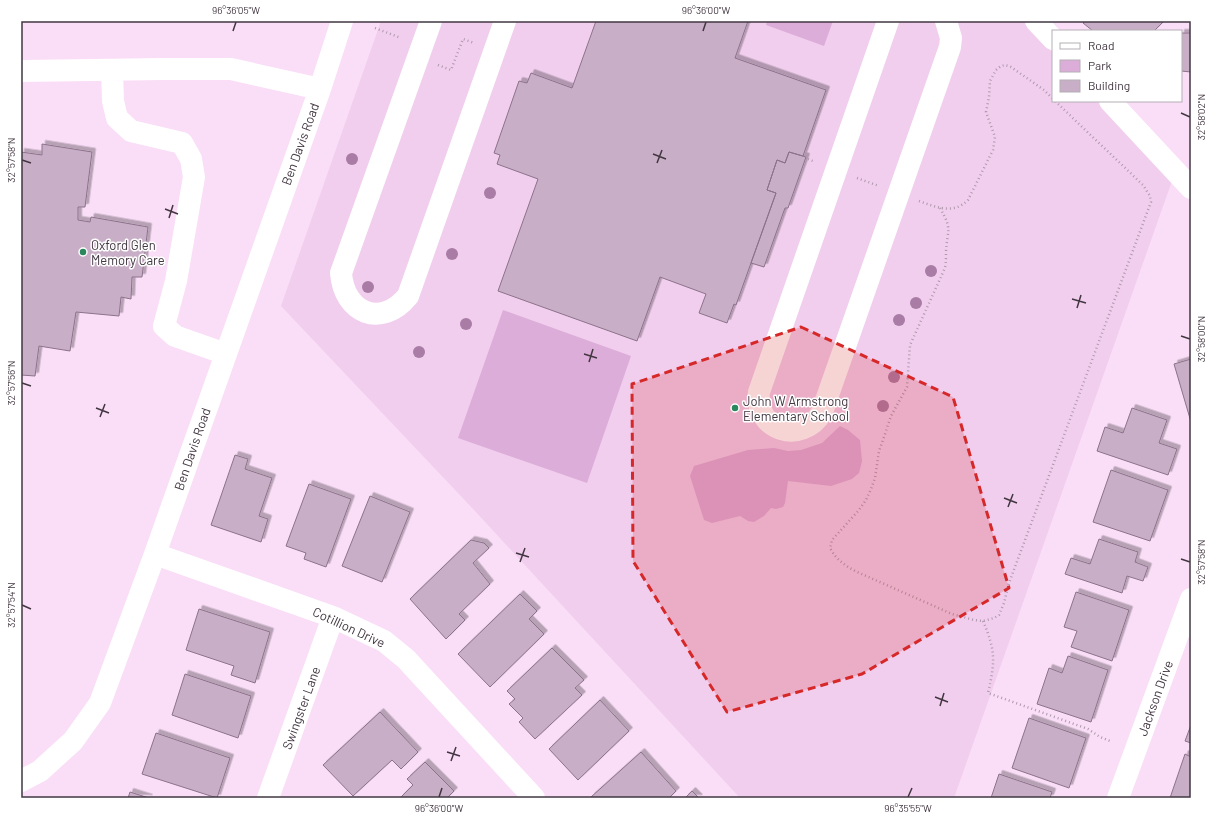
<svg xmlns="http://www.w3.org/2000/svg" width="1212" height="819" viewBox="0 0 1212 819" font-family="Barlow,sans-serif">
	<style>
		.built { fill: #f1ceee }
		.green { fill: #ddadda }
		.building { fill: #c9aec7; stroke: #8c728a; filter: url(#shadow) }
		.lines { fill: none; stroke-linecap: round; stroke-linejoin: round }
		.path { stroke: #af99ad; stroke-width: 2.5; stroke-dasharray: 1 3; stroke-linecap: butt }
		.minor { stroke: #fff; stroke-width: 22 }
		.tree { fill: #a97ca6 }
		.marked { fill: #d62828; fill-opacity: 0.2; stroke: #d62828; stroke-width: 3; stroke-dasharray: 8 5; stroke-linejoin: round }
		.ticks { fill: none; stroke: #423741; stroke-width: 1.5 }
		.poi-dot { fill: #2b875d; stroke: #fff; stroke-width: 1.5 }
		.labels { text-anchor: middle; stroke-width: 3; stroke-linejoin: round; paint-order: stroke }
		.street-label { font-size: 13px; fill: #423741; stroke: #fff }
		.poi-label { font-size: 13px; fill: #423741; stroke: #fff; text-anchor: start }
		.neatline { fill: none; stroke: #423741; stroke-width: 1.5 }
		.ticks-label { font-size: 10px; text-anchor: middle; fill: #423741 }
	</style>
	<defs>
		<filter id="shadow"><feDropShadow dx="3.5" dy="-3.5" stdDeviation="0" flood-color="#0004"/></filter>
	</defs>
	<rect width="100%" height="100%" fill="#faddf7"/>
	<path class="built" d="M381 21H1023L1053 53V101H1097L1172 181 954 798H740L475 511 281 306Z"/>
	<path class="green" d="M767 21H833L824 46 766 25Z
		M503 310 631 356 587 483 458 438Z
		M840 426 848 430 860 440 862 461 859 473 852 479 831 486 788 481 785 503 783 507 776 509 771 508 764 516 754 522 748 521 740 516 712 523 704 520 690 476 694 466 748 450 774 448 788 451 801 450 822 443Z"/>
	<path class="building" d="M596 21H748L735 58 826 90 803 156 789 152 785 163 777 160 767 190 776 193 736 305 734 304 727 323 699 313 706 294 660 277 637 341 498 291 538 179 497 164 500 155 494 153 519 81 527 83 531 73 572 88Z
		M1085 21H1164L1154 31H1093L1083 23Z
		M1181 33H1191V72L1181 71Z
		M42 144 92 152 85 207H78V220L90 222 91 217 148 227 142 277H132L131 299 121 297 119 316 76 312 70 351 39 346 35 376 21 375V152L42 155Z
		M789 152 806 157 788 208H785L764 267 751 263 776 193 767 190 777 160 785 163Z
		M1191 359V422L1174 364Z
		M1132 408 1167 420 1159 443 1177 449 1168 475 1097 451 1105 427 1123 433Z
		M235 455 248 459 245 469 272 478 259 516 268 519 261 542 211 525Z
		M1111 470 1168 490 1150 541 1093 522Z
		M309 484 351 499 326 567 304 559 306 553 286 546Z
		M370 496 410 512 382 582 342 566Z
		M1099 539 1138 552 1135 562 1148 567 1143 581 1127 576 1122 593 1065 574 1071 558 1090 564Z
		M471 540 484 543 489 548 473 563 490 584 459 614 465 620 446 639 410 599Z
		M1076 592 1129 610 1112 661 1071 647 1077 631 1064 627Z
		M520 594 537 611 529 619 544 634 490 687 458 654Z
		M199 609 270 632 255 683 231 675 234 666 186 650Z
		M552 648 584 680 575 688 582 695 535 739 519 722 523 718 509 704 515 699 507 691Z
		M1068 656 1108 670 1091 722 1037 704 1049 668 1062 673Z
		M185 674 251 696 238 738 172 715Z
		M600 700 629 731 578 780 549 749Z
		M380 712 418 752 401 769 392 760 353 796 323 765Z
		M1029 718 1086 738 1069 788 1012 768Z
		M1191 725V743L1185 741Z
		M156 733 230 758 217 798 142 774Z
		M641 752 676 791 669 798H592L591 797Z
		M1185 754 1191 757V798H1170Z
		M425 762 454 791 447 798H400L413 785 407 779Z
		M999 774 1052 792 1050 798H991Z
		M692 791 699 798H685Z
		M130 792 149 798H128Z"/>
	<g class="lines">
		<path class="path" d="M375 28 401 38
			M438 65 451 70 463 39 474 43
			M808 159 815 162
			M857 178 879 186
			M919 201C936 207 953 215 968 200L993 150 995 137 986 112 989 97 990 81 996 70 1001 66 1005 65 1011 67 1044 90 1053 99
			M940 208C953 230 947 230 946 252 946 257 946 262 945 268L910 345 907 387 891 416 883 440 879 451 875 478 871 489 866 500 859 510 832 540 830 548C836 559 844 565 855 571L952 614 974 620 983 621 994 618 999 615 1004 603 1009 583 1151 202 1150 196 1143 185 1055 101
			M983 621C996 651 995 662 988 693L1088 729 1100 737 1110 741"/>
		<path class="minor" d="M431 21 341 273C344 313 381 329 408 296L505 21
			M888 21 759 392C754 430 802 446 822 412L950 47 951 38 946 21
			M1036 21 1053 39
			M112 70 113 101 117 118 131 131 182 143 191 159 194 177 176 281 164 326 175 336 226 354
			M21 71 164 69H231L320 89
			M1110 101 1191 188
			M155 554 333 617 384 641 406 659 534 798
			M21 781 40 771 73 741 100 703 155 554 320 89 342 21
			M268 798 333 617
			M1118 798 1191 599"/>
	</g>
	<g class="tree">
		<circle cx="352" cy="159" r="6"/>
		<circle cx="490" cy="193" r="6"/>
		<circle cx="452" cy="254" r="6"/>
		<circle cx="931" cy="271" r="6"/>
		<circle cx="368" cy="287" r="6"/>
		<circle cx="916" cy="303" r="6"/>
		<circle cx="899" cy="320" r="6"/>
		<circle cx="466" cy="324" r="6"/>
		<circle cx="419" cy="352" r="6"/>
		<circle cx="894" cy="377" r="6"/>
		<circle cx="883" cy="406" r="6"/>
	</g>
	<path class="marked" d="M801 327 953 397 1009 588 862 674 727 712 633 561 632 384Z"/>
	<path class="ticks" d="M233 31 236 22M703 31 706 22M1181 113 1190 117M653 154 666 159M22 160 31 163M657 163 662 150M165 209 178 214M169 218 173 205M1072 299 1086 303M1077 308 1081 295M1181 336 1190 339M584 354 597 358M589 362 593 349M22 383 31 386M96 408 109 413M100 417 105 404M1004 498 1017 503M1008 507 1013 494M516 553 529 557M1181 559 1190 562M520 562 525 548M22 605 31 609M935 697 948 702M940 706 944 693M447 752 460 756M451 761 456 747M439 797 442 788M908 797 912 788"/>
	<g class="poi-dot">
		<circle cx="83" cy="252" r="4"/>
		<circle cx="735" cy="408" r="4"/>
	</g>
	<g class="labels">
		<g class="street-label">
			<text transform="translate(300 144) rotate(-70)" y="5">Ben Davis Road</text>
			<text transform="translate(192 449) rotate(-71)" y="5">Ben Davis Road</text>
			<text transform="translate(349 627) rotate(25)" y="5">Cotillion Drive</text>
			<text transform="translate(1155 698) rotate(-70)" y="5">Jackson Drive</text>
			<text transform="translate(301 708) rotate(-70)" y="5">Swingster Lane</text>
		</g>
		<g class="poi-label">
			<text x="91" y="250">Oxford Glen<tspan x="91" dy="15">Memory Care</tspan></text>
			<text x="743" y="406">John W Armstrong<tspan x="743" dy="15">Elementary School</tspan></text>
		</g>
	</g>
	<rect width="1212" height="819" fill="none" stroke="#ffffff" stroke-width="44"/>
	<rect x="1052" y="30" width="130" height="72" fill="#ffffff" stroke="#b3afb3"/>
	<rect x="1060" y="43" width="20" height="6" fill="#ffffff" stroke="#b3afb3"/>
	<text x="1088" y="50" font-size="12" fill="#423741">Road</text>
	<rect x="1060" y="60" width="20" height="12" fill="#ddadda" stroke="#b3afb3"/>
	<text x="1088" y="70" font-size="12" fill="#423741">Park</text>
	<rect x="1060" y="80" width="20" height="12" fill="#c9aec7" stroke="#b3afb3"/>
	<text x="1088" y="90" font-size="12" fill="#423741">Building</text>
	<rect x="22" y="22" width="1168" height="775" class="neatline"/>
	<g class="ticks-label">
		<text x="236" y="14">96°36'05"W</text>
		<text x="706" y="14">96°36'00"W</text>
		<text transform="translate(1201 117) rotate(-90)" y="4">32°58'02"N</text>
		<text transform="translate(11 160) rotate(-90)" y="4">32°57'58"N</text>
		<text transform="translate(1201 339) rotate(-90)" y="4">32°58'00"N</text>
		<text transform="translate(11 383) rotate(-90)" y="4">32°57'56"N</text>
		<text transform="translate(1201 562) rotate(-90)" y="4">32°57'58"N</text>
		<text transform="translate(11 605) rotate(-90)" y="4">32°57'54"N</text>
		<text x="439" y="812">96°36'00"W</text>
		<text x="908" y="812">96°35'55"W</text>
	</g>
</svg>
